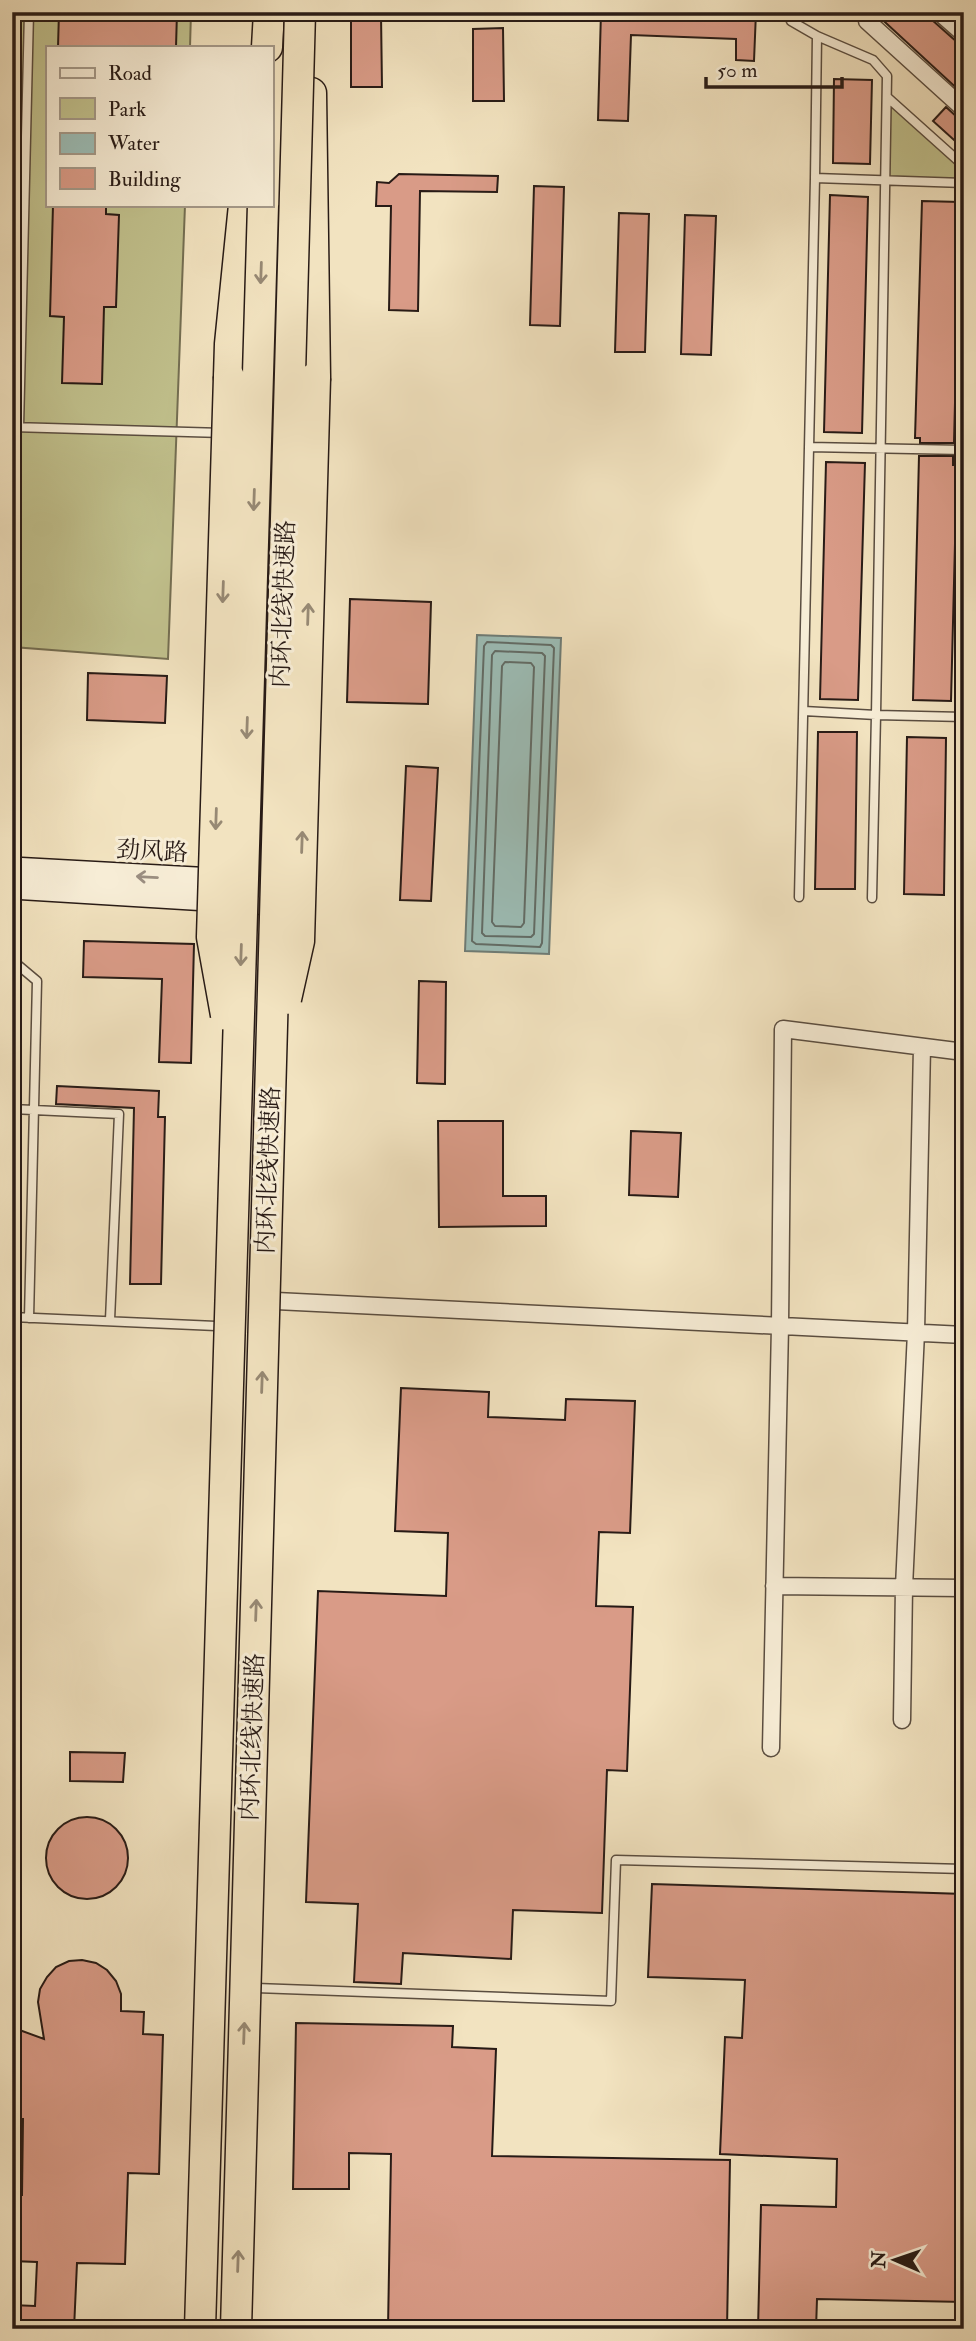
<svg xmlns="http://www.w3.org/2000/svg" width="976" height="2341" viewBox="0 0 976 2341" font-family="'IM FELL Double Pica','Noto Serif SC',serif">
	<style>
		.green { fill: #c1c18d; stroke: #746e52; stroke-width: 2 }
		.water { fill: #9cbdb6; stroke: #6e7c76; stroke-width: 2 }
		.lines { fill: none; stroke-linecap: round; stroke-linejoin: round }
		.shore { stroke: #626c66; stroke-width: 2 }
		.building { fill: #d99b87; stroke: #281b16; stroke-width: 2 }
		.lane-casing { stroke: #5a4d40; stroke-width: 11 }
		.street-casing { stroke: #5a4d40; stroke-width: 19 }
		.secondary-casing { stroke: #281b16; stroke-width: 26 }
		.highway-casing { stroke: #281b16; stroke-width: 33 }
		.lane { stroke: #f7edd6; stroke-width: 8 }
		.street { stroke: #f7edd6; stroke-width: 16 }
		.secondary { stroke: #f7edd6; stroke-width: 23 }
		.highway { stroke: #f2e3c0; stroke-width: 30 }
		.highway-bridge-casing { stroke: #281b16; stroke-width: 33; stroke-linecap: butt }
		.highway-bridge { stroke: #f2e3c0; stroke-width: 30 }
		.oneway { stroke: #978974 }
		.oneway2 { stroke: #9a8e80 }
		.labels { text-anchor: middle; stroke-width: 6; stroke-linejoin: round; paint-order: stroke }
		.street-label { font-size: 24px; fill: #281b16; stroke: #f7edd6 }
	</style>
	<rect width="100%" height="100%" fill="#f2e3c0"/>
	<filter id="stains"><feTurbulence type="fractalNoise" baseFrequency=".00286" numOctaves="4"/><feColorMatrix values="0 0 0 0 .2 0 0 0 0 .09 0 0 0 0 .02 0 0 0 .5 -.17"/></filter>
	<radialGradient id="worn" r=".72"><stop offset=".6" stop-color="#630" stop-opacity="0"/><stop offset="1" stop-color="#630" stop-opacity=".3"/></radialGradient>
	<path class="green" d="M12 12H191L190 47H47V205H185L168 659 13 647 19 427 12 426Z
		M887 97 964 166V183L885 181Z"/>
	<path class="water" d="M477 635 561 638 549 954 465 951Z"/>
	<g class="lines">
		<path class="shore" d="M487 642 551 645 554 648 542 943 540 947 476 944 472 941 484 646Z
			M495 651 542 653 545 656 534 934 531 937 485 936 482 933 492 655Z
			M505 662 531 663 534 667 524 923 521 927 495 926 492 922 502 666Z"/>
	</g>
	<path class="building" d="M59 12H177L176 47H58Z
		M601 12H756L754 61 736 60V39L631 35 628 121 598 120Z
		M874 12H929L932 20 957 42 964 44V95Z
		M351 14H381L382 87H351Z
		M503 28 504 101H473V29Z
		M834 79 872 80 870 164 833 163Z
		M946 107 957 117 964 119V149L933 121Z
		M399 174 498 176 497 192 420 191 418 311 389 310 391 206H376L377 182 389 183Z
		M534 186 564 187 560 326 530 325Z
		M830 195 868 197 862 433 824 432Z
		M922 201 960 202 954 443H920V438H915Z
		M53 205H106V214L119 215 116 307H104L102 384 62 383 64 317 50 316Z
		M619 213 649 214 645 352H615Z
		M685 215 716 216 711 355 681 354Z
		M919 456H953V465H957L951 701 913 700Z
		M826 462 865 463 858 700 820 699Z
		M350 599 431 602 428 704 347 702Z
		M88 673 167 676 165 723 87 720Z
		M818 732H857L855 889H815Z
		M907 737 946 738 944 895 904 894Z
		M406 766 438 768 431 901 400 900Z
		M84 941 194 944 191 1063 159 1062 162 979 83 977Z
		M419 981 446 982 445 1084 417 1083Z
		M57 1086 159 1091 158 1117H165L161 1284H130L134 1108 56 1104Z
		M438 1121H503V1196H546V1226L439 1227Z
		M631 1131 681 1133 678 1197 629 1195Z
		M401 1388 489 1392 488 1417 565 1420 566 1399 635 1401 630 1533 599 1532 596 1606 633 1607 627 1771 607 1770 602 1913 513 1910 511 1959 403 1953 401 1984 354 1982 358 1904 306 1902 318 1591 446 1596 448 1533 395 1531Z
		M70 1752 125 1753 123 1782 70 1781Z
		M46 1858a41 41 0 1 1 82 0a41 41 0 1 1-82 0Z
		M652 1884 964 1894V2302L817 2299 816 2329H758L761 2205 836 2207 837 2159 720 2154 725 2037 742 2038 745 1980 648 1977Z
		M82 1960 96 1963 107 1970 116 1981 121 1994V2011L144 2012 143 2034 163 2035 159 2174 128 2173 125 2264 77 2263 74 2329H12V2305L35 2306 37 2262 12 2261V2195H22L23 2119H12L14 2028 44 2039 38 2002 40 1989 47 1977 56 1967 69 1961Z
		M296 2023 453 2026 452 2047 496 2049 492 2156 730 2160 727 2329H388L391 2154 349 2153V2189H293Z"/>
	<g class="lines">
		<defs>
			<path id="lane" d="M788 12 791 21 817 36 873 60 887 76 876 715 964 717
				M887 97 964 166
				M815 178 817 36
				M12 427 223 433
				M19 427 29 12
				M809 447 964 450
				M804 711 876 715 872 898
				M799 897 815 178 964 183
				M12 960 37 981 29 1318
				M12 1109 119 1114 110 1320
				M12 1317 216 1326
				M256 1988 611 2001 616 1860 964 1869"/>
			<path id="street" d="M939 12 964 34
				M867 21 964 109
				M276 1301 964 1335
				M774 1586 964 1588
				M902 1720 904 1587 916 1332 922 1047
				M771 1748 780 1326 783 1029 964 1052"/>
			<path id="secondary" d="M12 869 288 884
				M12 887 288 904"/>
			<path id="highway" d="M267 47 269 12
				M311 93 315 378
				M229 377 230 344 244 205"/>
		</defs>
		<use href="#lane" class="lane-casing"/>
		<use href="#street" class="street-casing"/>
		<use href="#secondary" class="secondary-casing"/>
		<use href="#highway" class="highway-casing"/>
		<use href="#lane" class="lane"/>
		<use href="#street" class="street"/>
		<use href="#secondary" class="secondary"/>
		<use href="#highway" class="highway"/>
		<defs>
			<path id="highway-bridge" d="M286 999 299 941 315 378
				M226 1015 212 937 229 377
				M200 2329 263 205
				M236 2329 300 12"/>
		</defs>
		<use href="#highway-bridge" class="highway-bridge-casing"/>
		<use href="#highway-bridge" class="highway-bridge"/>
	</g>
	<defs><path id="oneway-shaft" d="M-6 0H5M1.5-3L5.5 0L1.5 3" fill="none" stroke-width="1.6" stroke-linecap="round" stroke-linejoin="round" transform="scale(1.75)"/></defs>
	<g class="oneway">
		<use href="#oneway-shaft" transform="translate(261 273) rotate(92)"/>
		<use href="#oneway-shaft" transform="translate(254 500) rotate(92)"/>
		<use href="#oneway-shaft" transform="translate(223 592) rotate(92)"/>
		<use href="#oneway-shaft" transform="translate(308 614) rotate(-88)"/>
		<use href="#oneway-shaft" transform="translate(247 728) rotate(92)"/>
		<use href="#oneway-shaft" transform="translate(216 819) rotate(92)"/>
		<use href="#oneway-shaft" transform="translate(302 842) rotate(-88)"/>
		<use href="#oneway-shaft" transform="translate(241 955) rotate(92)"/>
		<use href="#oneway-shaft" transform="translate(262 1382) rotate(-88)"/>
		<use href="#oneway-shaft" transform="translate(256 1610) rotate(-88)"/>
		<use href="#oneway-shaft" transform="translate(244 2033) rotate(-88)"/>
		<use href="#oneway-shaft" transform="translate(238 2261) rotate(-88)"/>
	</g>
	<use class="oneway2" href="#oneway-shaft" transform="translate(147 877) rotate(-177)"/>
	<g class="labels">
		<g class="street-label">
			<text transform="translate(283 604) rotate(-88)" y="8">内环北线快速路</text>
			<text transform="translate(152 851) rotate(3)" y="8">劲风路</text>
			<text transform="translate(268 1170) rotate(-88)" y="8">内环北线快速路</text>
			<text transform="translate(252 1737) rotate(-88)" y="8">内环北线快速路</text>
		</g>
	</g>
	<rect width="976" height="2341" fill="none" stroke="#f2e3c0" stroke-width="42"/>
	<rect x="14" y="14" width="948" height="2313" fill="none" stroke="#281b16" stroke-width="3.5"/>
	<rect x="21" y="21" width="934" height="2299" fill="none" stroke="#281b16" stroke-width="2"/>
	<rect x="46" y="46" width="228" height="161" fill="#f7edd6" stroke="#a49989" stroke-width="2"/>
	<rect x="60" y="68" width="35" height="10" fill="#f7edd6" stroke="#a49989" stroke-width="2"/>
	<text x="108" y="80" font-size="21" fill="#281b16">Road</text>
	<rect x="60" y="98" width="35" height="21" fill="#c1c18d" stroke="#a49989" stroke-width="2"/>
	<text x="108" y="116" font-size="21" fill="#281b16">Park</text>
	<rect x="60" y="133" width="35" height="21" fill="#9cbdb6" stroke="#a49989" stroke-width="2"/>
	<text x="108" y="150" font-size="21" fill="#281b16">Water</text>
	<rect x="60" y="168" width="35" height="21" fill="#d99b87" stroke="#a49989" stroke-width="2"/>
	<text x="108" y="186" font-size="21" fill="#281b16">Building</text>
	<g transform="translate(895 2260) rotate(272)" stroke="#f7edd6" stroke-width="5" paint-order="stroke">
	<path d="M0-5L12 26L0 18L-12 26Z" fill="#281b16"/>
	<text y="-10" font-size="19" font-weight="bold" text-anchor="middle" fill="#281b16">N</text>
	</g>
	<path d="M706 77v10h136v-10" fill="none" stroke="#281b16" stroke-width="3.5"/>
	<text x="717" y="77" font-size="21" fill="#281b16" stroke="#f7edd6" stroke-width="5" paint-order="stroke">50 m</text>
	<rect width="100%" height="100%" filter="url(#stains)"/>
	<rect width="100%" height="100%" fill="url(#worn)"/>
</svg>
